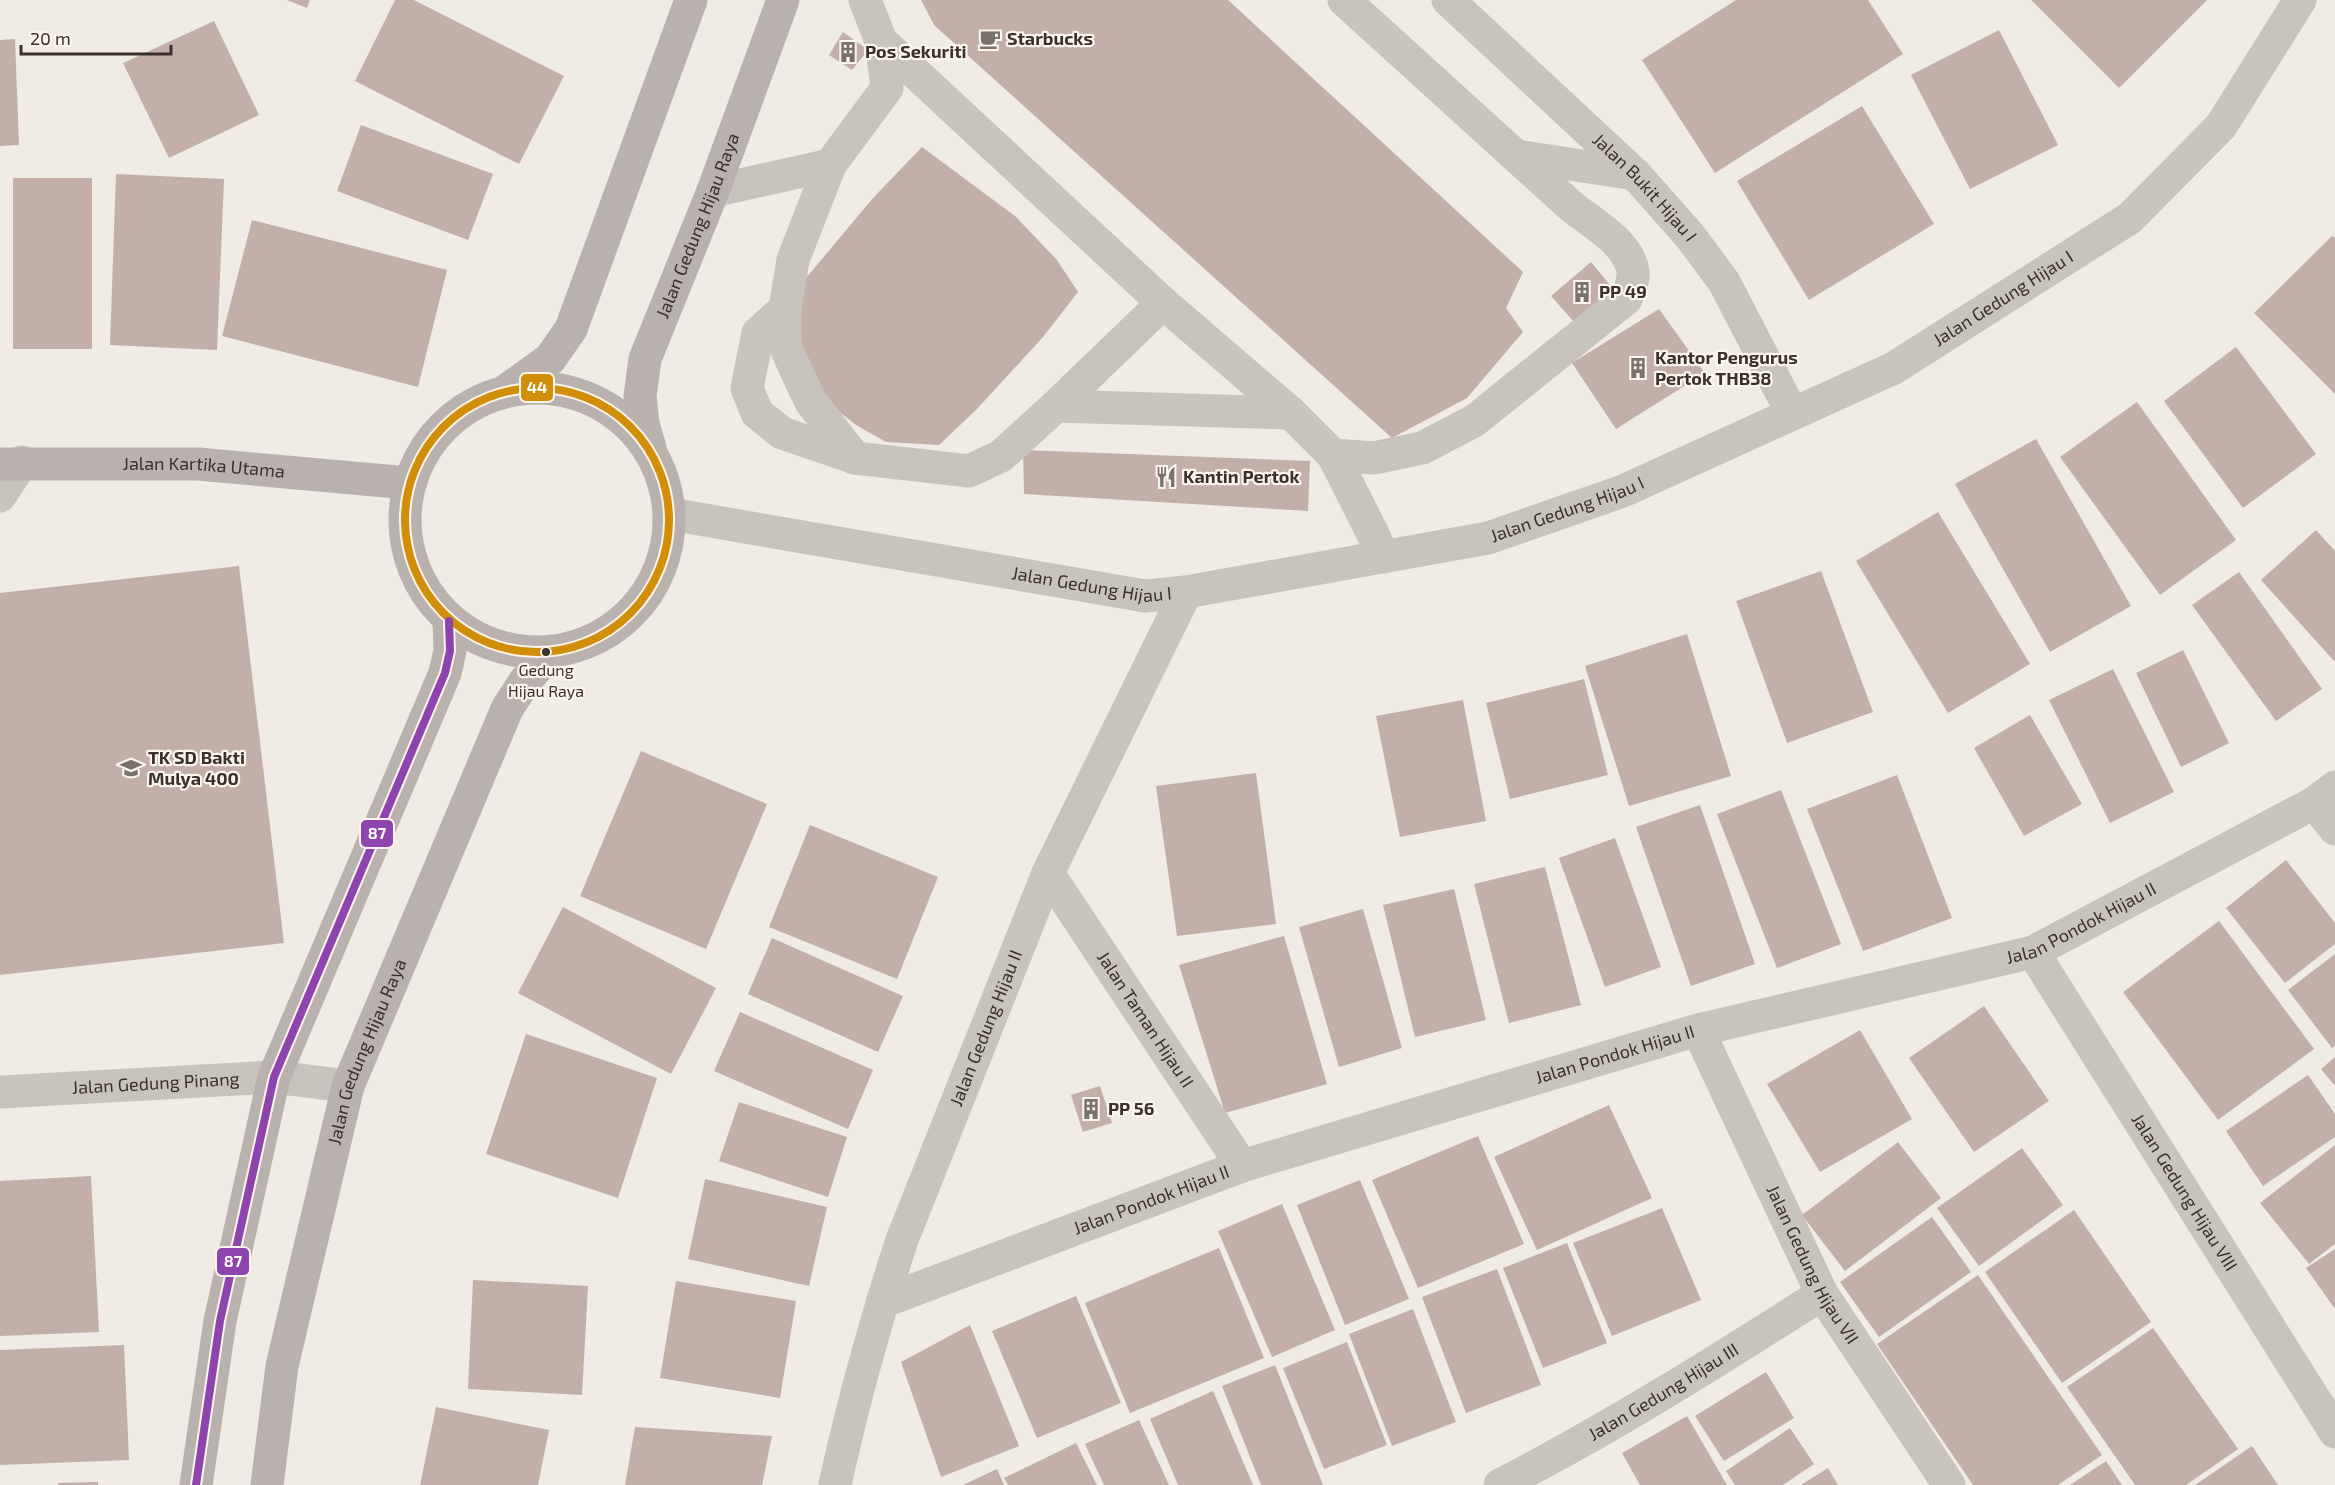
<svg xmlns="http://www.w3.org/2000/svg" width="2335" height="1485" viewBox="0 0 2335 1485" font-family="'Exo 2',sans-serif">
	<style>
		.building { fill: #c3afa7 }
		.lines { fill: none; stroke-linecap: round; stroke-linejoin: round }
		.minor { stroke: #c9c3be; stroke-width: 33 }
		.major { stroke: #b8b1ad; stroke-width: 33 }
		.bus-1-casing { stroke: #fbf5ee; stroke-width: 12 }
		.bus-2-casing { stroke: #fbf5ee; stroke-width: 12 }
		.bus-1 { stroke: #d18e09; stroke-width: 8 }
		.bus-2 { stroke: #8e44ad; stroke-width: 8 }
		.bus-dot { fill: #3b302b; stroke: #fbf5ee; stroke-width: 2 }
		.labels { text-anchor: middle; stroke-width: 4.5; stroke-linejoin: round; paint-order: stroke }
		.bus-label { font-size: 16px; fill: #3b302b; stroke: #fbf5ee }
		.poi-label { font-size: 18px; font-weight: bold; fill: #3b302b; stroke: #fbf5ee; text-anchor: start }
		.street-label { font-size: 18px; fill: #3b302b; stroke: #fbf5ee }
		.line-badge { stroke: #fbf5ee; stroke-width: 2 }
		.badge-label { font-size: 16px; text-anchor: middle; font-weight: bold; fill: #fff }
	</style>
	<rect width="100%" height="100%" fill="#f0ebe5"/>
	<path class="building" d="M287 0H310L307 8Z
		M395 0H414L564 76 519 164 355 81Z
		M921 0H1228L1523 272 1506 308 1523 332 1467 398 1392 438 934 25Z
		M1736 0H1868L1903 54 1715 173 1642 60Z
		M2031 0H2207L2119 88Z
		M214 21 259 115 169 158 123 63Z
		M1999 30 2058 145 1970 189 1911 75Z
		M843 32 868 50 852 70 829 55Z
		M15 39 19 145 0 146V40Z
		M1862 106 1934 224 1809 300 1737 181Z
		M361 125 493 174 468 240 337 191Z
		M922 147 1015 216 1057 260 1078 292 1043 337 976 410 939 445 886 442 856 425 833 407 807 380 791 296 873 198Z
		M116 174 224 179 217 350 110 345Z
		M13 178H92V349H13Z
		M252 220 447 270 418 387 222 336Z
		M2332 236 2335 238V394L2254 313Z
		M1591 262 1613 289 1574 322 1551 296Z
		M1659 309 1705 373 1616 429 1572 363Z
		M2236 347 2316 454 2243 508 2164 401Z
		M2137 402 2236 540 2160 595 2060 457Z
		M2036 439 2131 606 2050 652 1955 484Z
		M1023 450 1310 461 1308 511 1024 494Z
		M1938 512 2030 664 1948 713 1856 561Z
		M2316 530 2335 551V662L2261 580Z
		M239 566 284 943 0 975V593Z
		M1821 571 1873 712 1787 743 1736 601Z
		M2239 572 2322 689 2276 721 2192 605Z
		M1687 634 1731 776 1629 806 1585 666Z
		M2183 650 2229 743 2181 767 2136 673Z
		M2113 669 2174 792 2110 823 2049 700Z
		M1584 679 1608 775 1510 799 1486 703Z
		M1463 700 1486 821 1400 837 1376 716Z
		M2030 715 2082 804 2024 836 1974 748Z
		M641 751 767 804 706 949 580 896Z
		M1256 773 1276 924 1177 936 1156 786Z
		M1897 775 1952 918 1863 951 1807 809Z
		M1781 790 1841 944 1777 968 1717 814Z
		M1700 805 1755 964 1691 986 1636 827Z
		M810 825 938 877 897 979 769 927Z
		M1615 838 1661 967 1605 987 1559 858Z
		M2286 860 2335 923V944L2285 983 2226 908Z
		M1545 867 1581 1005 1509 1023 1474 884Z
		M1454 889 1486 1020 1415 1037 1383 905Z
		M563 907 716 988 671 1074 518 993Z
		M1363 909 1402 1048 1339 1067 1299 927Z
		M2219 921 2314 1049 2218 1120 2123 992Z
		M1284 936 1327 1084 1225 1113 1179 965Z
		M772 938 903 996 878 1052 748 994Z
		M2335 954V1046L2332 1048 2288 990Z
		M1984 1006 2049 1101 1974 1152 1909 1058Z
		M740 1012 873 1070 848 1129 714 1071Z
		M1860 1030 1912 1119 1820 1172 1767 1084Z
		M526 1034 657 1078 618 1198 486 1154Z
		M2335 1057V1086L2321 1069Z
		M2308 1075 2335 1114V1137L2263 1186 2226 1131Z
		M1100 1086 1112 1123 1083 1132 1071 1095Z
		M739 1102 847 1137 828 1197 719 1161Z
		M1609 1105 1652 1198 1537 1250 1494 1157Z
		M1478 1136 1524 1244 1418 1288 1372 1180Z
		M1898 1142 1941 1198 1845 1271 1802 1215Z
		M2335 1145V1244L2309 1264 2260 1203Z
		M2022 1148 2063 1205 1979 1266 1937 1208Z
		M91 1176 99 1332 0 1336V1181Z
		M705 1179 827 1207 809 1286 688 1259Z
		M1360 1180 1409 1299 1345 1325 1297 1205Z
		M1282 1204 1335 1330 1272 1357 1218 1231Z
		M1662 1208 1701 1300 1612 1336 1573 1243Z
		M2074 1210 2151 1322 2062 1383 1985 1272Z
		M1932 1217 1971 1272 1879 1337 1840 1282Z
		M1567 1243 1607 1343 1543 1368 1503 1268Z
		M1219 1248 1264 1358 1130 1413 1085 1303Z
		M2335 1249V1309L2306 1268Z
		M1497 1269 1541 1385 1466 1413 1422 1297Z
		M1978 1275 2102 1455 2058 1485H1973L1877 1344Z
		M473 1280 588 1286 582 1395 468 1389Z
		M676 1281 796 1301 780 1398 660 1378Z
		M1076 1296 1121 1403 1037 1438 992 1331Z
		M1413 1309 1456 1422 1392 1446 1349 1334Z
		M970 1325 1019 1446 941 1477 901 1362Z
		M2153 1328 2238 1449 2186 1485H2135L2067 1387Z
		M1347 1342 1387 1445 1324 1469 1283 1368Z
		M124 1345 129 1460 0 1465V1350Z
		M1275 1365 1323 1485H1261L1222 1386Z
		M1766 1372 1794 1418 1724 1461 1695 1416Z
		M1213 1391 1253 1485H1178L1150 1419Z
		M436 1407 549 1430 538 1485H420Z
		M1687 1416 1727 1485H1640L1622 1453Z
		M1139 1420 1169 1485H1104L1085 1444Z
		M635 1427 772 1436 762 1485H625Z
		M1790 1428 1814 1464 1783 1485H1735L1726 1471Z
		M1076 1443 1097 1485H1008L1004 1478Z
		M2252 1446 2278 1485H2195Z
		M2106 1461 2122 1485H2070Z
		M1828 1468 1838 1485H1801Z
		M997 1469 1004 1485H963Z
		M98 1482V1485H58V1483Z"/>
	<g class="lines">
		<g class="minor">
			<path d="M865 0 881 41 1163 303 1291 413 1333 455 1374 536 1383 557"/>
			<path id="s1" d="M1448 0 1635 174 1690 236 1724 282 1792 413"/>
			<path d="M881 41 887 88 830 165 793 260 785 309V346L799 377 811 402 855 458 969 471 1001 456 1056 406 1291 413"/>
			<path d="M1517 156 1635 174"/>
			<path d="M713 191 830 165"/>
			<path d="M785 309 758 333 747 388 757 413 782 433 855 458"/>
			<path d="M1056 406 1163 303"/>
			<path d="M1333 455 1374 458 1422 448 1474 421 1626 299C1630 290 1634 281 1633 271 1628 242 1592 223 1571 206L1344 0"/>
			<path d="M0 496 22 462"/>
			<path id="s2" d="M670 514 1145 596 1186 592 1488 538 1623 491 1894 368 2130 218 2221 126 2300 0"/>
			<path d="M2314 803 2335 829"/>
			<path id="s3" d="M1048 873 1242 1166"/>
			<path id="s4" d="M2033 952 2335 1432"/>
			<path id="s5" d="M1698 1030 1822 1294 1949 1485"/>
			<path id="s6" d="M0 1092 274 1077 348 1086"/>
			<path id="s7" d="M882 1302 1242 1166 1698 1030 2033 952 2314 803 2335 787"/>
			<path id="s8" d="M835 1485C853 1402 876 1320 902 1240L1048 873 1186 592"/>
			<path id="s9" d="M1500 1485C1611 1428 1717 1361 1822 1294"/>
		</g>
		<g class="major">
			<circle cx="537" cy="520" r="132"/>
			<path d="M507 390 550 359 571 329 691 0"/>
			<path id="s10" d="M650 448 643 424 640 396 645 359 713 191 783 0"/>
			<path id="s11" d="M0 464H198L408 483"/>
			<path d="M196 1485 220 1321 274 1077 445 673 450 651 449 621"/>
			<path id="s12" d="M267 1485 282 1366 348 1086 507 709 525 681 552 652"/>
		</g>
		<defs>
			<path id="bus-1" d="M405 520a132 132 0 1 1 264 0a132 132 0 1 1-264 0Z"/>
			<path id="bus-2" d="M196 1485 220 1321 274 1077 445 673 450 651 449 621"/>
		</defs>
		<use href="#bus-1" class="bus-1-casing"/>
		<use href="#bus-2" class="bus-2-casing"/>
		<use href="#bus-1" class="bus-1"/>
		<use href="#bus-2" class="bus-2"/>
	</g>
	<defs>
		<symbol id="cafe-bare" viewBox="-9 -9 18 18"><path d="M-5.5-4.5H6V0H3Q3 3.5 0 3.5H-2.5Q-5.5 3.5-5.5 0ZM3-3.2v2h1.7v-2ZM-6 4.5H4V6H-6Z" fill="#7a716c" stroke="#fbf5ee" stroke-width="2.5" paint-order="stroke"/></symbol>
		<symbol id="building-bare" viewBox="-9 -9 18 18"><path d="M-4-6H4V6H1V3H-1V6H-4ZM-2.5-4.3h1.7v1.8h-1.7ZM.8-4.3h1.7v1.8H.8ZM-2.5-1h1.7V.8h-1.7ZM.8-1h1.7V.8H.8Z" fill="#7a716c" stroke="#fbf5ee" stroke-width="2.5" paint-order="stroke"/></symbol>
		<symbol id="restaurant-bare" viewBox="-9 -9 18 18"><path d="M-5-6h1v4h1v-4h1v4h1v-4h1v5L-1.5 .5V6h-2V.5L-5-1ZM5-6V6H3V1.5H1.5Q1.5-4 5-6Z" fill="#7a716c" stroke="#fbf5ee" stroke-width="2.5" paint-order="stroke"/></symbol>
		<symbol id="school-bare" viewBox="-9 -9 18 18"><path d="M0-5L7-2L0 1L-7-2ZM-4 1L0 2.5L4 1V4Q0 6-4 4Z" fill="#7a716c" stroke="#fbf5ee" stroke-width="2.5" paint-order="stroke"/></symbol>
	</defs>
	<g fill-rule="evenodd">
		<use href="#cafe-bare" x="975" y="24" width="30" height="30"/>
		<use href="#building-bare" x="833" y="37" width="30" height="30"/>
		<use href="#building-bare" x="1567" y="277" width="30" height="30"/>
		<use href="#building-bare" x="1623" y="353" width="30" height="30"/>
		<use href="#restaurant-bare" x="1151" y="462" width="30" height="30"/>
		<use href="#school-bare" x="116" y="753" width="30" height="30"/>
		<use href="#building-bare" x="1076" y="1094" width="30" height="30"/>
	</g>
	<circle class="bus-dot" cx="546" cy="652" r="5"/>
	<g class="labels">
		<g class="bus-label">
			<text x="546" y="676">Gedung<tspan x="546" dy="21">Hijau Raya</tspan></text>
		</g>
		<g class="poi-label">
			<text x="1007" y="45">Starbucks</text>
			<text x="865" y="58">Pos Sekuriti</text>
			<text x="1599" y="298">PP 49</text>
			<text x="1655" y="364">Kantor Pengurus<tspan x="1655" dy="21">Pertok THB38</tspan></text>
			<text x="1183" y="483">Kantin Pertok</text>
			<text x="148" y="764">TK SD Bakti<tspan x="148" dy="21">Mulya 400</tspan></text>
			<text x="1108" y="1115">PP 56</text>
		</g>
		<g class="street-label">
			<text dy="6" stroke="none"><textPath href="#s1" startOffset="272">Jalan Bukit Hijau I</textPath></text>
			<text dy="6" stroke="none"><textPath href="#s10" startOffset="234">Jalan Gedung Hijau Raya</textPath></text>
			<text dy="6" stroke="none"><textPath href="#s2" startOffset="1400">Jalan Gedung Hijau I</textPath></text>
			<text dy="6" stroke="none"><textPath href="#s11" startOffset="204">Jalan Kartika Utama</textPath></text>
			<text dy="6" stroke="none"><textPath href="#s2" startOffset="914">Jalan Gedung Hijau I</textPath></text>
			<text dy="6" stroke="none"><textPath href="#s2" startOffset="428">Jalan Gedung Hijau I</textPath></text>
			<text dy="6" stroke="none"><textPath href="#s7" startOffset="1260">Jalan Pondok Hijau II</textPath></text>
			<text dy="6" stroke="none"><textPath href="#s3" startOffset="176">Jalan Taman Hijau II</textPath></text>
			<text dy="6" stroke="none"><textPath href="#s8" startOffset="482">Jalan Gedung Hijau II</textPath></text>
			<text dy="6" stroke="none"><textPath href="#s12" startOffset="446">Jalan Gedung Hijau Raya</textPath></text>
			<text dy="6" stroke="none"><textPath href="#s7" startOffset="774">Jalan Pondok Hijau II</textPath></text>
			<text dy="6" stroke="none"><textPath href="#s6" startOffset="156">Jalan Gedung Pinang</textPath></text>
			<text dy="6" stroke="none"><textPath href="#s4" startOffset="284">Jalan Gedung Hijau VIII</textPath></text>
			<text dy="6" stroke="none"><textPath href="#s7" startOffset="288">Jalan Pondok Hijau II</textPath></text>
			<text dy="6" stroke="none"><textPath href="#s5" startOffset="261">Jalan Gedung Hijau VII</textPath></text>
			<text dy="6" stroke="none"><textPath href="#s9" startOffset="188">Jalan Gedung Hijau III</textPath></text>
		</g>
	</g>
	<g class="line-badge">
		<rect x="520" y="373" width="34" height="29" rx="6" fill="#d18e09"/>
		<rect x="360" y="819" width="34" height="29" rx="6" fill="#8e44ad"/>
		<rect x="216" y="1247" width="34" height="29" rx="6" fill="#8e44ad"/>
	</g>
	<g class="badge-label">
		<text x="537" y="393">44</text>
		<text x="377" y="839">87</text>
		<text x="233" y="1267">87</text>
	</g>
	<path d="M21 45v9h150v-9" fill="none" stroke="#3b302b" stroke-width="3"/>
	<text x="30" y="45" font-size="18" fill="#3b302b" stroke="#fbf5ee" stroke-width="4.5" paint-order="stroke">20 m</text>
</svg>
